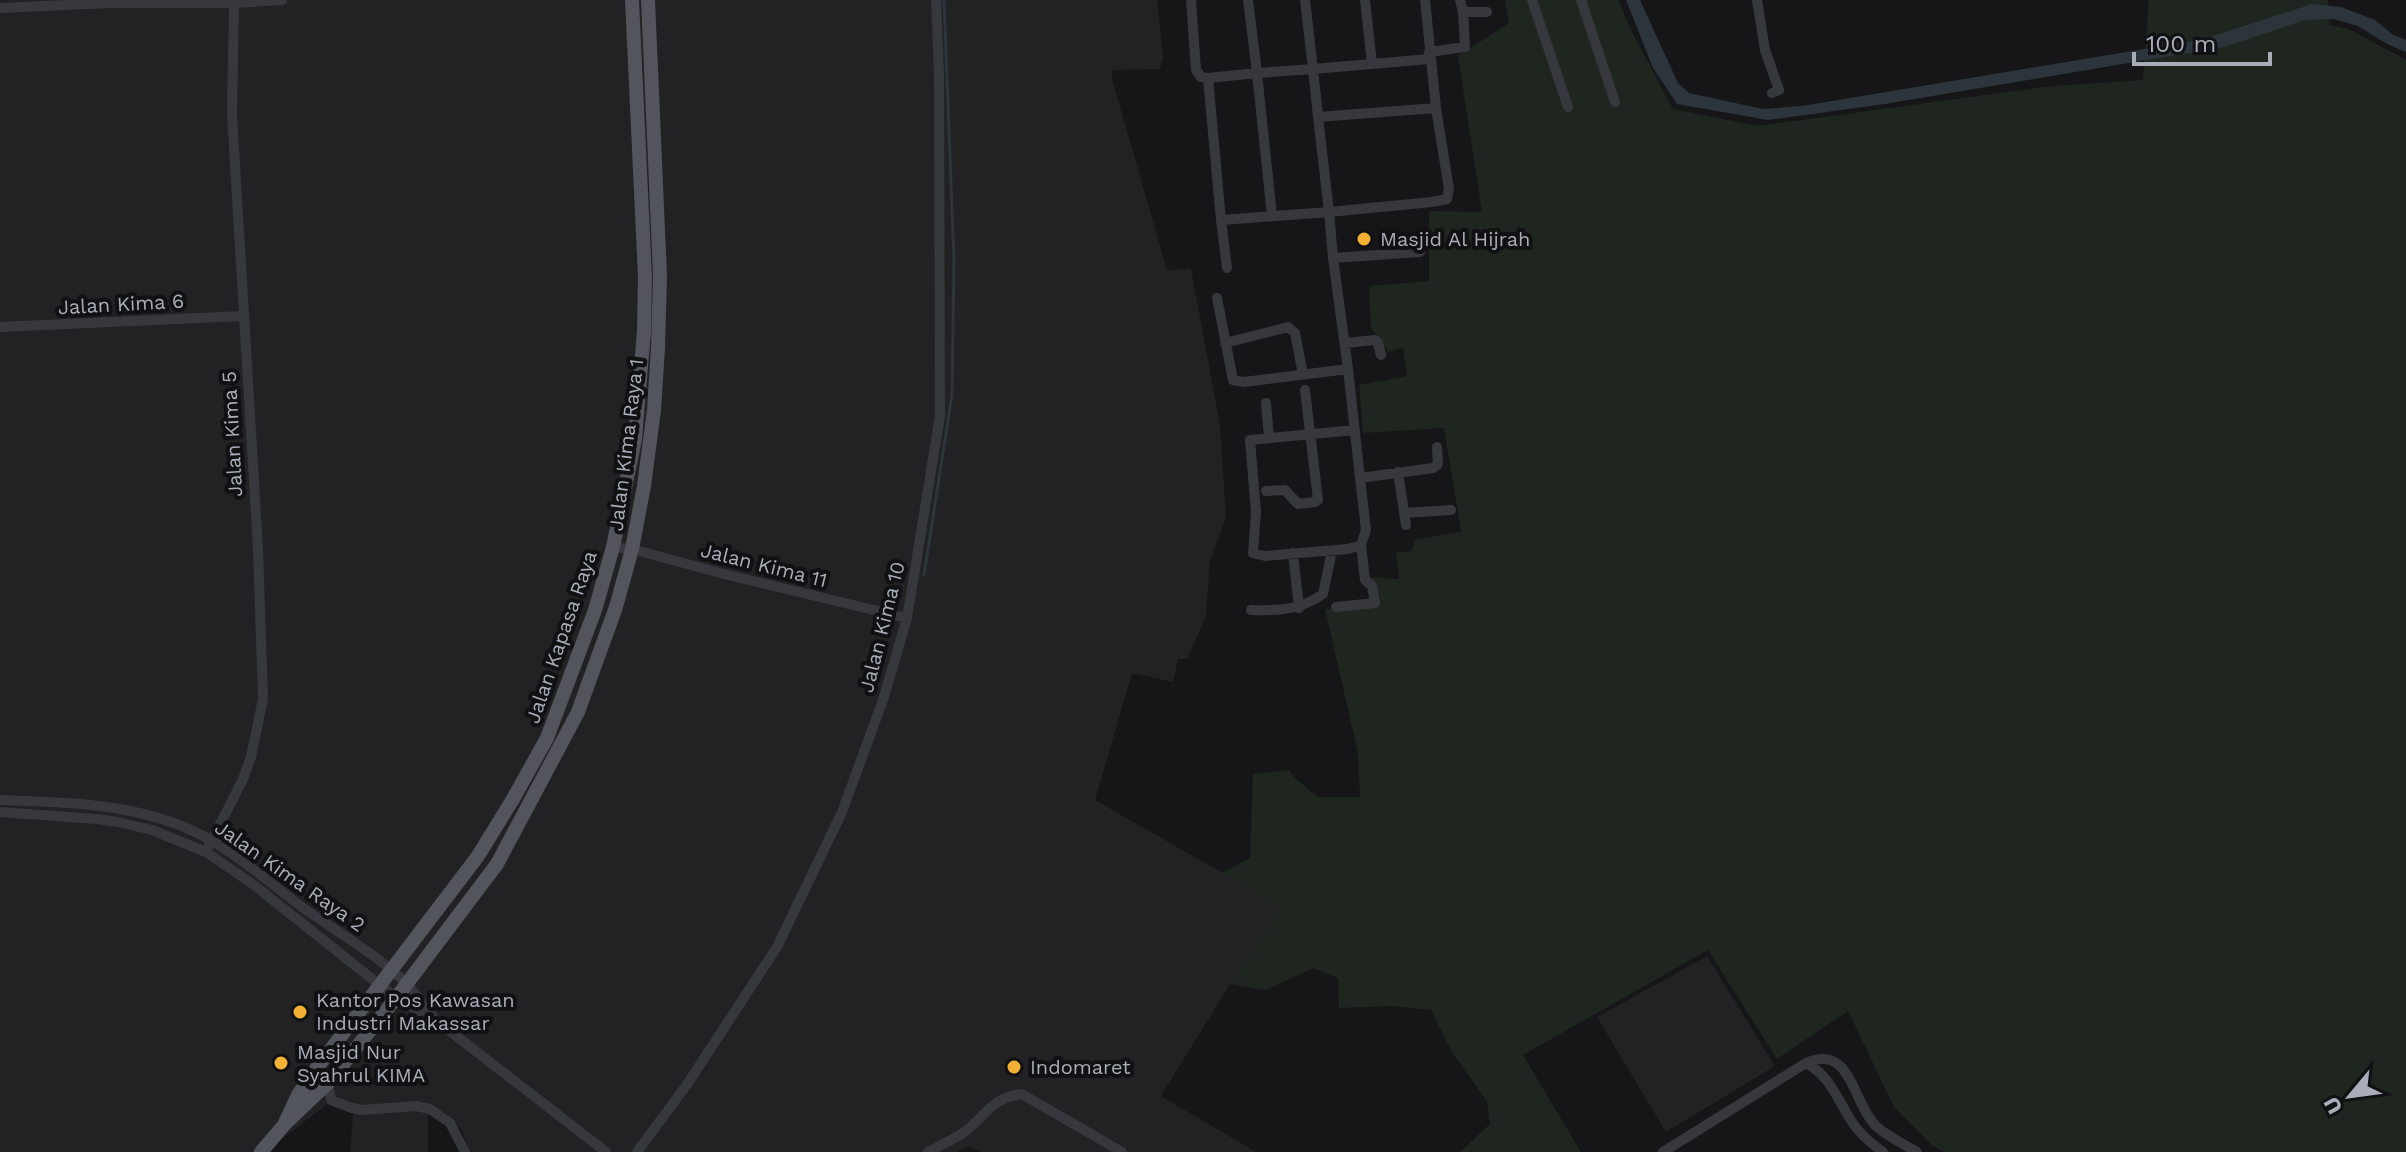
<svg xmlns="http://www.w3.org/2000/svg" width="2406" height="1152" viewBox="0 0 2406 1152" font-family="'Work Sans',sans-serif">
	<style>
		.built { fill: #222225 }
		.green { fill: #1e261f }
		.water { fill: #2c353c }
		.lines { fill: none; stroke-linecap: round; stroke-linejoin: round }
		.stream { stroke: #2c353c; stroke-width: 3 }
		.minor { stroke: #37383d; stroke-width: 10 }
		.major { stroke: #53555c; stroke-width: 14 }
		.poi-dot { fill: #f2b134; stroke: #111113; stroke-width: 3 }
		.labels { text-anchor: middle; stroke-width: 8; stroke-linejoin: round; paint-order: stroke }
		.poi-label { font-size: 20px; fill: #a8adb8; stroke: #111113; text-anchor: start }
		.street-label { font-size: 20px; fill: #a8adb8; stroke: #111113 }
	</style>
	<rect width="100%" height="100%" fill="#161618"/>
	<path class="built" d="M0 0H1157L1163 57 1160 69 1112 70V79L1167 270 1191 269 1220 425 1226 518 1210 560 1206 616 1187 659H1178L1173 682 1132 673 1095 800 1282 907 1230 984 1161 1096 1256 1152H980L970 1146 957 1152H470L462 1130 444 1112 428 1115V1152H350L354 1103 343 1100 338 1096 278 1142 271 1152H0Z
		M1707 956 1775 1066 1666 1132 1597 1017Z"/>
	<path class="green" d="M1505 0H1618L1632 32 1673 109 1757 126 2053 86 2143 80 2149 0H2328L2329 25 2349 29 2406 60V1152H1944L1933 1146 1894 1107 1848 1011 1777 1059 1708 950 1523 1055 1581 1152H1460L1490 1124 1487 1101 1453 1054 1431 1010 1394 1006 1339 1008 1338 978 1313 968 1266 990 1230 984 1282 907 1222 873 1250 858 1253 774 1289 770 1297 780 1318 797H1360L1358 753 1325 609 1373 605 1367 577 1399 579 1396 553 1411 551 1416 539 1461 532 1444 428 1363 433 1359 385 1407 376 1403 348 1388 352 1371 327 1369 286 1429 281V211L1482 212 1458 56 1509 23Z"/>
	<path class="water" d="M1626 0H1640L1678 83 1689 93 1763 109 1802 106 2204 39 2312 4 2341 7 2375 20 2392 34 2406 40V52L2387 44 2358 26 2334 19 2305 20 2224 47 1885 104 1768 120 1677 104 1653 68Z"/>
	<g class="lines">
		<path class="stream" d="M924 575 952 395 954 261 944 0"/>
		<path class="minor" d="M1191 0 1196 70 1201 77 1208 78
			M1248 0 1257 73 1313 69 1305 0
			M1365 0 1372 64 1429 59
			M1460 0 1463 12H1487
			M1532 0 1568 107
			M1581 0 1615 102
			M1757 0 1765 50 1779 90 1772 93
			M0 8 110 3H234L282 0
			M1429 52 1465 47 1463 12
			M1372 64 1313 69 1318 117 1436 108 1425 0
			M1318 117 1329 212 1432 202 1447 199 1449 189 1436 108
			M1272 216 1257 73 1208 78 1221 220 1329 212 1333 258 1420 252
			M1221 220 1227 268
			M1333 258 1348 369 1360 478 1433 468 1438 464 1437 447
			M1217 298 1233 380 1244 382 1348 369
			M0 327 243 316
			M1225 343 1288 327 1295 333 1303 374
			M1345 343 1375 340 1378 343 1381 355
			M1266 403 1269 438
			M1355 430 1250 440 1256 512 1253 553 1265 556 1348 549 1361 545 1366 530 1360 478
			M1398 472 1406 525
			M1266 491 1285 490 1298 504 1315 502 1318 500 1305 390
			M1404 513 1451 510
			M613 547 632 549 724 574 907 618
			M1293 553 1299 608
			M1336 607 1375 603 1372 586 1365 580 1361 545
			M1251 610C1278 611 1300 610 1323 594L1332 551
			M0 800C73 803 149 803 214 842 245 861 273 885 302 907 337 932 376 954 406 983 416 993 424 1006 433 1017
			M0 812 97 819 118 822 152 830 206 852 254 885 396 998 437 1021 606 1152
			M206 852 243 779 251 757 263 699 258 549 232 114 234 3
			M1806 1063C1832 1077 1838 1102 1854 1125 1862 1136 1872 1144 1883 1152
			M328 1083 331 1100 352 1108 362 1110 416 1106 430 1109 450 1123 465 1152
			M637 1152 688 1083 777 947 842 812 883 700 907 618 940 416 939 74 936 0
			M928 1152C940 1146 952 1140 963 1133 987 1116 989 1098 1022 1094L1122 1152
			M1663 1152 1806 1063C1851 1043 1852 1101 1875 1125 1886 1136 1904 1144 1917 1152"/>
		<path class="major" d="M287 1122 328 1083 396 998 497 864 578 712 616 607 632 549 644 486 654 410 658 348 660 276 648 0
			M261 1152 284 1125 298 1095 316 1069 478 856 513 799 547 738 595 610 613 547 635 439 644 331 645 277 632 0"/>
	</g>
	<g class="poi-dot">
		<circle cx="1364" cy="239" r="8"/>
		<circle cx="300" cy="1012" r="8"/>
		<circle cx="281" cy="1063" r="8"/>
		<circle cx="1014" cy="1067" r="8"/>
	</g>
	<g class="labels">
		<g class="poi-label">
			<text x="1380" y="246">Masjid Al Hijrah</text>
			<text x="316" y="1007">Kantor Pos Kawasan<tspan x="316" dy="23">Industri Makassar</tspan></text>
			<text x="297" y="1059">Masjid Nur<tspan x="297" dy="23">Syahrul KIMA</tspan></text>
			<text x="1030" y="1074">Indomaret</text>
		</g>
		<g class="street-label">
			<text transform="translate(121 304) rotate(-3)" y="7">Jalan Kima 6</text>
			<text transform="translate(232 434) rotate(-93)" y="7">Jalan Kima 5</text>
			<text transform="translate(626 445) rotate(-83)" y="7">Jalan Kima Raya 1</text>
			<text transform="translate(764 565) rotate(14)" y="7">Jalan Kima 11</text>
			<text transform="translate(882 627) rotate(-76)" y="7">Jalan Kima 10</text>
			<text transform="translate(561 637) rotate(-71)" y="7">Jalan Kapasa Raya</text>
			<text transform="translate(290 876) rotate(35)" y="7">Jalan Kima Raya 2</text>
		</g>
	</g>
	<g transform="translate(2350 1096) rotate(241)" stroke="#111113" stroke-width="6" paint-order="stroke">
	<path d="M0-6L14 30L0 20L-14 30Z" fill="#a8adb8"/>
	<text y="-12" font-size="22" font-weight="bold" text-anchor="middle" fill="#a8adb8">U</text>
	</g>
	<path d="M2134 52v12h136v-12" fill="none" stroke="#a8adb8" stroke-width="4"/>
	<text x="2146" y="52" font-size="24" fill="#a8adb8" stroke="#111113" stroke-width="6" paint-order="stroke">100 m</text>
</svg>
